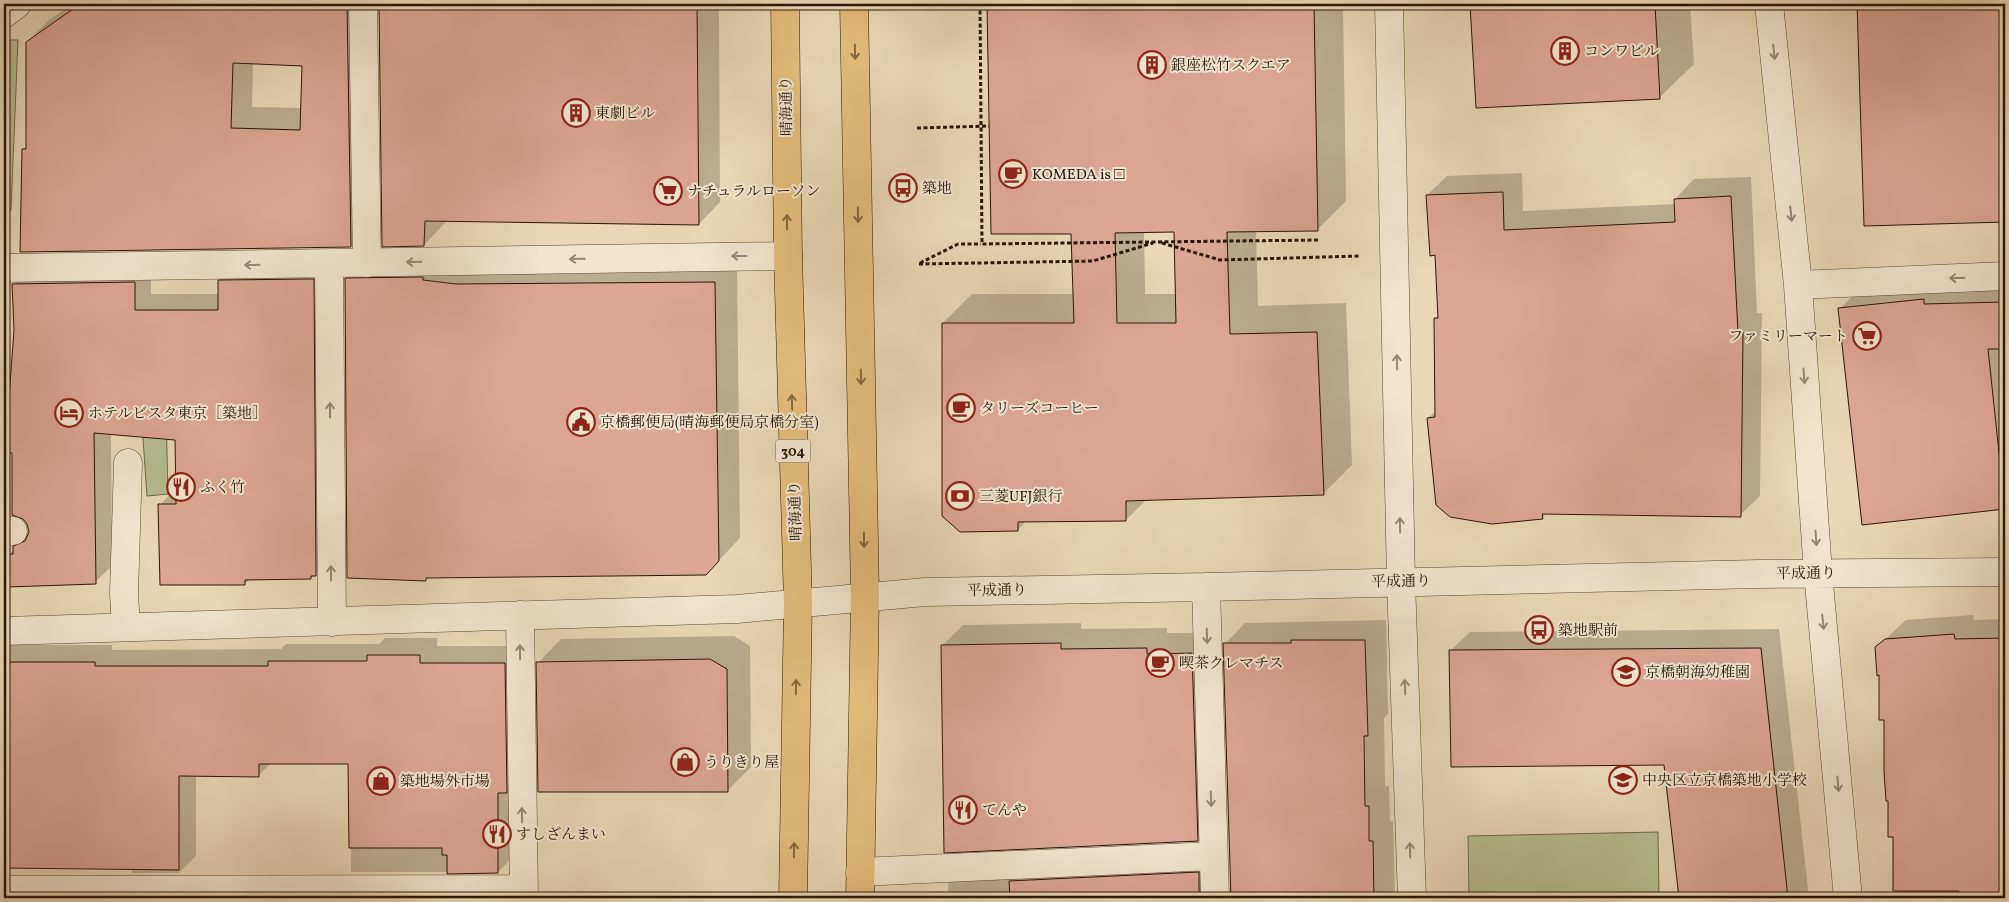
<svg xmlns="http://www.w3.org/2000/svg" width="2009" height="902" viewBox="0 0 2009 902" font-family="Vollkorn,'Noto Serif JP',serif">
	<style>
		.green { fill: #b6be8d; stroke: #706a4c }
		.shadow { fill: #0003; fill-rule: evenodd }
		.building { fill: #dca594; stroke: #29160a; fill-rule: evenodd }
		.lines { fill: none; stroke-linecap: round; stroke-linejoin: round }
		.minor-casing { stroke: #594635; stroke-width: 29 }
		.major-casing { stroke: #29160a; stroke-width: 29 }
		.path { stroke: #29160a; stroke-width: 3; stroke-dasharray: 4 2.5; stroke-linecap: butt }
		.minor { stroke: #f1e5cf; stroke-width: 28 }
		.major { stroke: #e4bc7a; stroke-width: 28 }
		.oneway { stroke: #866942 }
		.oneway2 { stroke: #978876 }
		.labels { text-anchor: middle; stroke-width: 4; stroke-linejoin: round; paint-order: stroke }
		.shield { fill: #f1e5cf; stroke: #655445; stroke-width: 1 }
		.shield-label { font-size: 14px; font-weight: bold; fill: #29160a }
		.poi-label { font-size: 15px; fill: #29160a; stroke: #f1e5cf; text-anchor: start }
		.street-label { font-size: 15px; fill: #29160a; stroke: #f1e5cf }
	</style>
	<rect width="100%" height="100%" fill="#e9d7b5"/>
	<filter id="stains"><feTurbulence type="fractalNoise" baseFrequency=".004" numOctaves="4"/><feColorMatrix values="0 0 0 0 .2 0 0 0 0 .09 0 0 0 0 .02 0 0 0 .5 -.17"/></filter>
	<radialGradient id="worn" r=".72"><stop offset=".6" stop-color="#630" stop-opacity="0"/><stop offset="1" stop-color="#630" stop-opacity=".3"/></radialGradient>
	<path class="green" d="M8 40H18L11 210 4 211V114Z
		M141 410 166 411 168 494 147 496Z
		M1658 832 1659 898H1469L1468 836Z"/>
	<path class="shadow" d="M72 4H369L372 224 351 246 23 149 27 146V42L49 20ZM253 62 303 65 302 108 252 107Z
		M380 4H719L720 202 699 224 445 220V223L424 245H384Z
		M989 4H1343L1346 201 1317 230H1256L1258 306 1346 303 1352 465 1323 494 1146 500 1126 520 1026 521 1018 530 943 323 972 294H1074L1073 232 992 233ZM1175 231 1177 294H1145L1144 232Z
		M1471 4H1690L1694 64 1659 98 1477 107Z
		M1858 4H2005V221L1865 224Z
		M1522 173 1523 211 1675 204V199L1694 179 1751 177 1757 313H1762L1760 496 1740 515 1547 513 1542 518 1428 418 1437 410 1436 318 1440 315 1436 254 1427 195 1447 176Z
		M368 257 737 260 740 538 706 574 429 577 426 580 346 279Z
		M329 263 332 559 315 575 310 578 250 579 245 584 160 505 176 488V438L111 433 112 566 95 582 10 555 14 547 30 531 15 330 14 284 30 268 151 266V294H219V281L235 264Z
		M2005 282V509H1989L1840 309 1859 289Z
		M1973 615 1974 620 2005 619V898H1900L1894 836H1889L1885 719 1876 648 1906 620Z
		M1386 620 1388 714 1384 718 1385 786H1389L1390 821H1393L1395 898H948V884L968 864 1219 852 1222 886 1232 892 1225 644 1245 623Z
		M1081 623V629L1167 628V633H1213L1218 819 1197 840 942 646 963 625Z
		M1779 629 1809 898H1680L1665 764 1450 651 1470 632Z
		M734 636 750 646 751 767 727 791 538 663 561 639Z
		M385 638H437V646H522L515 855 498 872H351L350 763H271L258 776 196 775V856L179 873H132V869L95 867H4V652L11 645H112V650L281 649 286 644H379Z"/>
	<path class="building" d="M80 4H347L351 247 20 252 22 149H26V42ZM233 63 302 66 300 130 231 128Z
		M379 4H697L699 225 425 221 424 246 382 247Z
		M987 4H1314L1318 231 1227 232 1230 334 1317 332 1324 495 1126 501V521L1018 522V531L960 532 942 516V323H1074L1071 234H991ZM1174 232 1176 323H1117L1115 233Z
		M1470 4H1655L1660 99 1476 108Z
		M1857 4H2005V222L1864 226Z
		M1503 192 1504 230 1675 222 1674 199 1731 196 1738 332H1743L1741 517 1542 514 1543 519 1492 524 1450 517 1436 505 1427 418 1435 417 1434 318H1438L1435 255 1430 256 1426 195Z
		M423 277V280L456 284 715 282 719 561 706 575 426 578V581L347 578 345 278Z
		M314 279 316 576H311V579L245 580V585H160L158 504H176L175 440 94 433 96 584 7 587 9 554H13V546L25 541 29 532 27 524 23 519 12 515V453L5 452 14 330 12 284 135 282V310H218V280Z
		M1924 299V304L2003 302 2004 349H1988L2005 509 1862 525 1838 308Z
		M1954 634 1955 639 2005 638V898H1959V891H1893V837H1888V801H1886L1884 771V720H1879V675L1877 676 1875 647 1885 639Z
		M1291 640H1365L1368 736H1364L1365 806H1369V841H1373L1374 898H1231L1223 643H1291Z
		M1061 643V649L1147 648V654L1192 653 1198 841 944 853 941 645Z
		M1761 648 1788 898H1679L1664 765 1451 767 1449 650Z
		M367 655H420V663H505L507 793H498V873L447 874V855H442V848H349L348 764H259V777L179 776V870L4 868V662H95V666H268V661H367Z
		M710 659 727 669 728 792H538L536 662Z
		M1199 872V898H1010L1009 881Z"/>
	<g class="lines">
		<defs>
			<path id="minor" d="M363 4 367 263
				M1389 4 1401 581 1412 898
				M1769 4 1798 285 1818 573 1848 898
				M4 14 17 4
				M329 264 332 622
				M4 268 788 256
				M1798 285 2005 276
				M4 530 13 531
				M1206 587 1215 898
				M520 615 524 898
				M126 627 124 594 128 463
				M4 631 737 609 925 592 1206 587 1759 574 2005 572
				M860 872 1213 856
				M4 890 523 889"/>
			<path id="major" d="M785 4 788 256 798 603 793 898
				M854 4 865 595 860 898"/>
		</defs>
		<use href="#minor" class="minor-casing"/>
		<use href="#major" class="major-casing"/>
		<path class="path" d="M980 4 982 244 1320 240
			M917 128 989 126
			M1162 243 1220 260 1361 256
			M920 263 958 244H981
			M919 264 1093 261 1153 243"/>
		<use href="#minor" class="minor"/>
		<use href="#major" class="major"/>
	</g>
	<defs><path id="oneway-shaft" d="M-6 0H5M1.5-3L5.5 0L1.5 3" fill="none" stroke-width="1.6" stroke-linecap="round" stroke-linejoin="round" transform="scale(1.25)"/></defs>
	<g class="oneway">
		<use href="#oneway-shaft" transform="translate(855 52) rotate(89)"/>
		<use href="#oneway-shaft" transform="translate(858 215) rotate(89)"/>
		<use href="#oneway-shaft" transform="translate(787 222) rotate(-91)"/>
		<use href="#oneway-shaft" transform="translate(861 377) rotate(89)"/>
		<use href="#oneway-shaft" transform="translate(792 402) rotate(-92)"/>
		<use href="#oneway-shaft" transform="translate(864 540) rotate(89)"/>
		<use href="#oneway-shaft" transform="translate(796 687) rotate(-89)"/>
		<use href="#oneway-shaft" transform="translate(794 850) rotate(-89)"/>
	</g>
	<g class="oneway2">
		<use href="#oneway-shaft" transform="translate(1774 52) rotate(84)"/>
		<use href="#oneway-shaft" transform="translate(1791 214) rotate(84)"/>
		<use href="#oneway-shaft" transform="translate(739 256) rotate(180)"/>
		<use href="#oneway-shaft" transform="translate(577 259) rotate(179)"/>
		<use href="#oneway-shaft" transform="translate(414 262) rotate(179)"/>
		<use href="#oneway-shaft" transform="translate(252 265) rotate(179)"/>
		<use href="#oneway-shaft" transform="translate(1957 278) rotate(178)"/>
		<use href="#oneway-shaft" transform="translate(1397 362) rotate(-91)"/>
		<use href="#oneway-shaft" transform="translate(1804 376) rotate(86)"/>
		<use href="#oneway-shaft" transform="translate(330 410) rotate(-90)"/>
		<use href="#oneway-shaft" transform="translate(1400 525) rotate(-91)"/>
		<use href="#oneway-shaft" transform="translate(1816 538) rotate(86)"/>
		<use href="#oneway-shaft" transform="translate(331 573) rotate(-90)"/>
		<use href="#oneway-shaft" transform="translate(1823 622) rotate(84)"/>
		<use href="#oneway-shaft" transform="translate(1207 636) rotate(88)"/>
		<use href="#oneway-shaft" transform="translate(520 652) rotate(-91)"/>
		<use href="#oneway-shaft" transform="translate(1405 687) rotate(-92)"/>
		<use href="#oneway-shaft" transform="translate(1838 784) rotate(85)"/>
		<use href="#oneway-shaft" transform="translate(1211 799) rotate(88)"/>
		<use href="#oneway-shaft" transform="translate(522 815) rotate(-91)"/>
		<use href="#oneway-shaft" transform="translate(1410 850) rotate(-92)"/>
	</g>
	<defs>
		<symbol id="building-ring" viewBox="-11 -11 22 22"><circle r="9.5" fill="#f1e5cf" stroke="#8f2418" stroke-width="1.5"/><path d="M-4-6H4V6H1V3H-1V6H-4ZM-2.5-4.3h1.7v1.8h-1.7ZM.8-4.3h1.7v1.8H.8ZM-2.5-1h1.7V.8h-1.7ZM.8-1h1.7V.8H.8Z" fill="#8f2418"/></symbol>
		<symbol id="cafe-ring" viewBox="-11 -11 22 22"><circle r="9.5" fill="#f1e5cf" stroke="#8f2418" stroke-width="1.5"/><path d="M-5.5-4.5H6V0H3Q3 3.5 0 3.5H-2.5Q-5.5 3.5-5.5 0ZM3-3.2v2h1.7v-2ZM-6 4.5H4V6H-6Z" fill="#8f2418"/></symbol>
		<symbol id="bus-ring" viewBox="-11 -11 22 22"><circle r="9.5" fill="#f1e5cf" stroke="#8f2418" stroke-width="1.5"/><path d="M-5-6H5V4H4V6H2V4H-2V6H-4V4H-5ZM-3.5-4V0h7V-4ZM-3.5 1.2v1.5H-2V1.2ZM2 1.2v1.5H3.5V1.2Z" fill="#8f2418"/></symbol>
		<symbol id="supermarket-ring" viewBox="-11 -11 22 22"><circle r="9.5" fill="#f1e5cf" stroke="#8f2418" stroke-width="1.5"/><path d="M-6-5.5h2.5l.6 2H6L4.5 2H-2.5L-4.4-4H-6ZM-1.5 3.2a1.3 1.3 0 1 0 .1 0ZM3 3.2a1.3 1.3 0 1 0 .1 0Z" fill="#8f2418"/></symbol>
		<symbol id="hotel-ring" viewBox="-11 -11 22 22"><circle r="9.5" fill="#f1e5cf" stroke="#8f2418" stroke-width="1.5"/><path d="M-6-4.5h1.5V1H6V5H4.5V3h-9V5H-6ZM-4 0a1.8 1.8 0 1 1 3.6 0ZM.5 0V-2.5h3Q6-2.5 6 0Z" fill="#8f2418"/></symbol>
		<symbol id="civic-ring" viewBox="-11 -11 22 22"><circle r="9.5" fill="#f1e5cf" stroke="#8f2418" stroke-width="1.5"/><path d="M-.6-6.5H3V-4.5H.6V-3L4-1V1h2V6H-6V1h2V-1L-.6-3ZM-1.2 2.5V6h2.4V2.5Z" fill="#8f2418"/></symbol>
		<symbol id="restaurant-ring" viewBox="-11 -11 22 22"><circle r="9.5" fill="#f1e5cf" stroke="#8f2418" stroke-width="1.5"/><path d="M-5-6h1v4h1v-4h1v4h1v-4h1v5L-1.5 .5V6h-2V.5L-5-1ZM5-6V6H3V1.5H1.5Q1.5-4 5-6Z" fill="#8f2418"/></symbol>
		<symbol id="bank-ring" viewBox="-11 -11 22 22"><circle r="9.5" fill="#f1e5cf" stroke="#8f2418" stroke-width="1.5"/><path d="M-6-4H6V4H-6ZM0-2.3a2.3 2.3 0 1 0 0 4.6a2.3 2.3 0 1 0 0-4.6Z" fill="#8f2418"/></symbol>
		<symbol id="school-ring" viewBox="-11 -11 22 22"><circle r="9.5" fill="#f1e5cf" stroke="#8f2418" stroke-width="1.5"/><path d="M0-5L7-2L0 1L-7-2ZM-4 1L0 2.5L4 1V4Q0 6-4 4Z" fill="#8f2418"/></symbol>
		<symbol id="shop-ring" viewBox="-11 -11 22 22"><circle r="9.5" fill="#f1e5cf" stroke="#8f2418" stroke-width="1.5"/><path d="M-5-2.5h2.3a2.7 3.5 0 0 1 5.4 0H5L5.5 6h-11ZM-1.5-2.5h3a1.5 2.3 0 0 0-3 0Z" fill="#8f2418"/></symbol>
	</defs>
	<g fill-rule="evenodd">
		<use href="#building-ring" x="1549" y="35" width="32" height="32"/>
		<use href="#building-ring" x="1136" y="49" width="32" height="32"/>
		<use href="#building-ring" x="560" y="97" width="32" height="32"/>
		<use href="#cafe-ring" x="997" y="158" width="32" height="32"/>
		<use href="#bus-ring" x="887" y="172" width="32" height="32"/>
		<use href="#supermarket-ring" x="652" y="175" width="32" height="32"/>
		<use href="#supermarket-ring" x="1851" y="320" width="32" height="32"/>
		<use href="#cafe-ring" x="945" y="392" width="32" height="32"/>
		<use href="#hotel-ring" x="53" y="397" width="32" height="32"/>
		<use href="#civic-ring" x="565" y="406" width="32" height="32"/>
		<use href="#restaurant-ring" x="165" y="471" width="32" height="32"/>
		<use href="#bank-ring" x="944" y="480" width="32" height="32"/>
		<use href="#bus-ring" x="1523" y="614" width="32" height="32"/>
		<use href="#cafe-ring" x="1144" y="647" width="32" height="32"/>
		<use href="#school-ring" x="1610" y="656" width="32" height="32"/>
		<use href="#shop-ring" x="669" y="746" width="32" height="32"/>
		<use href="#school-ring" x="1607" y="764" width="32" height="32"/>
		<use href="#shop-ring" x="365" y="765" width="32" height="32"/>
		<use href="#restaurant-ring" x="947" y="794" width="32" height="32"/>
		<use href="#restaurant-ring" x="481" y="818" width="32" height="32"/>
	</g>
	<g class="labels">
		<rect class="shield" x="775.5" y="439.5" width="35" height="23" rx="4"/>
		<g class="shield-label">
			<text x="793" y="456">304</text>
		</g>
		<g class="poi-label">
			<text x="1584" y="56">コンワビル</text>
			<text x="1171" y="70">銀座松竹スクエア</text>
			<text x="595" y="118">東劇ビル</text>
			<text x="1032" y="179">KOMEDA is □</text>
			<text x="922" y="193">築地</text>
			<text x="687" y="196">ナチュラルローソン</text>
			<text x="1848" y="341" text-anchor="end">ファミリーマート</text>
			<text x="980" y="413">タリーズコーヒー</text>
			<text x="88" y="418">ホテルビスタ東京［築地］</text>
			<text x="600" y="427">京橋郵便局(晴海郵便局京橋分室)</text>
			<text x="200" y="492">ふく竹</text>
			<text x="979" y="501">三菱UFJ銀行</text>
			<text x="1558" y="635">築地駅前</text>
			<text x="1179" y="668">喫茶クレマチス</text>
			<text x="1645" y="677">京橋朝海幼稚園</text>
			<text x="704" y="767">うりきり屋</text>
			<text x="1642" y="785">中央区立京橋築地小学校</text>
			<text x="400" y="786">築地場外市場</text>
			<text x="982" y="815">てんや</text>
			<text x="516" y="839">すしざんまい</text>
		</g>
		<g class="street-label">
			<text transform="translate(786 106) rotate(-91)" y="5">晴海通り</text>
			<text transform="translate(795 511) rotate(-92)" y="5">晴海通り</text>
			<text transform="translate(1806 573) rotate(-1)" y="5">平成通り</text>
			<text transform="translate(1401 581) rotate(-1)" y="5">平成通り</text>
			<text transform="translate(997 590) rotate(-1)" y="5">平成通り</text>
		</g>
	</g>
	<rect width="2009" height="902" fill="none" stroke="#e9d7b5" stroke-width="20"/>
	<rect x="5" y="5" width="1999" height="892" fill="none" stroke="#29160a" stroke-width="2.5"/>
	<rect x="10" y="10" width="1989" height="882" fill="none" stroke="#29160a"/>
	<rect width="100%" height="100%" filter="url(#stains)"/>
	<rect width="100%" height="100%" fill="url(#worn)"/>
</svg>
